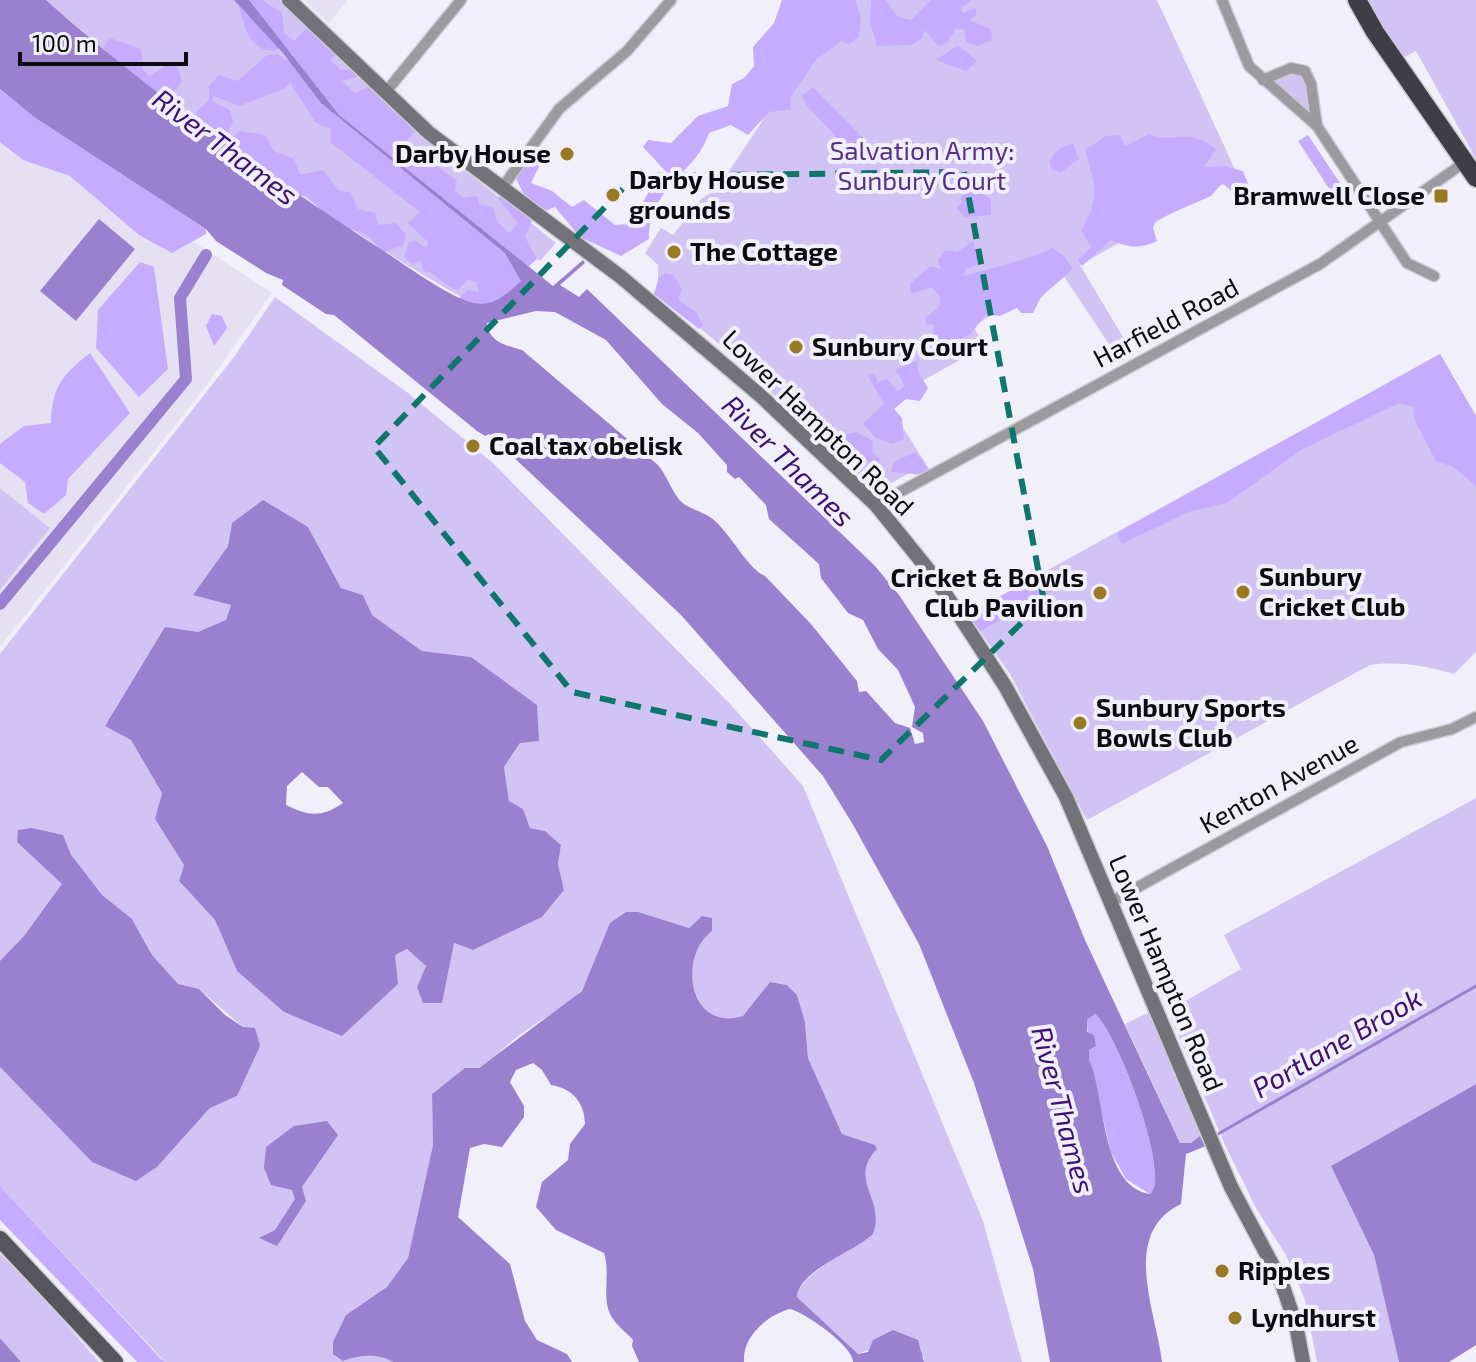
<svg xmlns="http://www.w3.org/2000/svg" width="1476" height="1362" viewBox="0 0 1476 1362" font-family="'Exo 2',sans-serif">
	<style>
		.built { fill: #e5e1f3 }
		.green { fill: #d1c4f4; fill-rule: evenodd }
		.forest { fill: #c5acff }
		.water { fill: #9a81d0; fill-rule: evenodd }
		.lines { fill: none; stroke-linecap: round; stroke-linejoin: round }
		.stream { stroke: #9a81d0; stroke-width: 3 }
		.canal { stroke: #9a81d0; stroke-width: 12 }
		.street-casing { stroke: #cccbd4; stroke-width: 13 }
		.secondary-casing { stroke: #cccbd4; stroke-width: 17 }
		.primary-casing { stroke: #cccbd4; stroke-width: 19 }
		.highway-casing { stroke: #cccbd4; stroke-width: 21 }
		.street { stroke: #9c9a9f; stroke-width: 10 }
		.secondary { stroke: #737278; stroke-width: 14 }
		.primary { stroke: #57555c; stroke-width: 16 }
		.highway { stroke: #3f3d45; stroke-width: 18 }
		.marked { fill: none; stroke: #0f766e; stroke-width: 6; stroke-dasharray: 16 10; stroke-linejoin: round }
		.poi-dot { fill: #997923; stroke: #f1eff9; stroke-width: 3 }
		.labels { text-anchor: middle; stroke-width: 8; stroke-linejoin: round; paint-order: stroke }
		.park-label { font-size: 26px; fill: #542f8d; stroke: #f1eff9 }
		.poi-label { font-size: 26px; font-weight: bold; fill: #0c0b0f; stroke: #f1eff9; text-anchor: start }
		.street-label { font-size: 26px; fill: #0c0b0f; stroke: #f1eff9 }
		.water-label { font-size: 28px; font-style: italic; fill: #3d1171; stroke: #f1eff9 }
	</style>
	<rect width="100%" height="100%" fill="#f1eff9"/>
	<path class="built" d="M304 0H348L329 23Z
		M0 116 272 293 206 386 0 647Z"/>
	<path class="green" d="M46 0H234L283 53 321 103 505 253 473 303C406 268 345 225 283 182 200 125 121 67 46 0Z
		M256 0H280L423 137 556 243 540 261 465 208 301 60Z
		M813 0H1157L1238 176 1080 265 1130 349 1117 356 1063 275 973 326 985 346 886 401 926 464 884 487 874 476 869 480 858 474 727 351 658 292V265L645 253 661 228 673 235 701 199 717 189 763 120 747 102Z
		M1357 0H1476V159L1416 51 1395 62Z
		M1291 68 1305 71 1317 126 1263 80Z
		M275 297 408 393 493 463 732 706 803 786 983 1221 1022 1362H924V1357L871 1349 858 1354 797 1297C799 1275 850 1250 869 1238L863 1171 875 1145 842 1134 808 1058 805 1022 797 995 787 985 770 982C762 992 753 1008 743 1016 705 1042 668 963 711 931L702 916 689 928 670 923 589 980C573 1006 544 1016 521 1034 506 1045 491 1061 476 1069 459 1078 446 1082 432 1094L433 1145 408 1258 388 1287 346 1315 343 1361C360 1355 377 1353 393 1362H165L0 1186V1067L92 1162 157 1167 210 1108 237 1096 243 1027 199 989 178 985 152 955 132 919 0 1056V654L234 357ZM232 523 308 527 341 588 363 595 372 615 422 651 471 657 520 743 504 767 509 801 523 809 530 828 545 831 561 845 558 864 564 890 542 917 473 950 454 943 417 987 426 966 407 949 394 955 237 971 215 920 179 881 184 865 156 819 162 793 131 740 105 725 198 632 226 621 231 605 194 594 228 546Z
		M1440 354 1476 416V652L1454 674C1426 666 1400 661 1370 665L1087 820 1010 674 968 614Z
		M0 488 50 528 0 590Z
		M1476 798V1084L1331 1166 1374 1255 1399 1362H1317L1305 1300 1286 1255 1257 1210 1226 1147 1168 1011 1241 969 1224 935Z
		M1150 1012 1202 1136 1191 1143H1180L1125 1024Z
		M0 1254 37 1290 99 1362H21L0 1338Z"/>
	<path class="forest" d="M237 0H262L282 13 284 33 295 41 310 24 339 52 330 60 341 70 355 69 359 76 342 81 355 93 369 87 417 129 402 147 416 161 425 159 457 180 455 191 463 198 477 196 480 205 493 207 497 221 509 233 518 223 498 198 503 191 534 216 525 237 537 259 529 266 534 300 467 316 458 300 467 290 479 292 476 282 468 280 458 290C442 286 439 274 424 271L420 261 412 264 404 257 409 242 416 241 427 248 428 242 408 223 420 212 330 142 331 129 316 123 290 83 284 89 239 106 214 96 212 101 230 110 233 121 227 136H210L194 123 197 111 209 100V86L219 75 238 81 267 55 278 54 287 61 293 55 279 46 278 50C247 55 244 21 237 0Z
		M782 0H855L861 17 859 36 849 44 841 41 815 61 790 98 791 110 769 112 748 135 731 125 709 133C696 174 649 186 649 239L621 256 580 237 555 207 543 212 523 193 515 176 538 146 545 155 531 183 552 191 572 207 584 200 615 225 631 224 653 184 670 176 643 147 648 140 671 143 698 116 728 106 732 84 744 78 754 66 753 47 774 23Z
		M871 0H886L898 17 911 20 931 0H972L960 9 963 13 976 8V15L969 20 991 29 992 40 977 46 966 42 964 29H956L947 43 938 46 925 30 922 38 912 45 877 46 870 22Z
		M110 38 141 49 143 70 150 76 166 65H177L182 82 164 104 113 62 103 47Z
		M958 45 977 61 966 71 936 60Z
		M813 87 876 151 871 158H844L845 146 807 106 802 96Z
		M0 89 34 117 206 229V234L172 253 139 235 70 176 23 160 0 142Z
		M239 131 265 135 274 151 294 159 300 175 323 170 339 191 350 192 358 209 375 213 378 225 396 223 406 234 403 245 382 253C372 236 361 228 340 230L306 195 294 197 233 163 236 147 231 139Z
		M1149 134C1174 145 1185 125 1216 149L1204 167 1224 166 1243 171 1250 189 1241 199 1222 183 1211 196 1156 220 1153 228 1157 241C1139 249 1129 248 1111 240L1082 266 1078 260 1091 247 1081 230C1101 196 1095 186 1085 150L1106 136 1120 135 1125 146Z
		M1308 135 1342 186 1332 193 1298 141Z
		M1073 144 1079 159 1061 172 1052 170 1049 162C1055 151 1060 146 1073 144Z
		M968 192H979L991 199V215L965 217 956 208 962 202 960 197Z
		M973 241 979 264 966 269 964 276C994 267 1023 262 1053 248L1064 256 1073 269 1041 297 1033 313H1021L1017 308 1000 316 987 314 971 333 951 345 933 337 934 325 926 324 925 318 940 306V297L932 287 911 294 910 284 930 266 941 269 938 260 945 250 957 252Z
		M140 262 154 267 168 369 139 397 96 348 98 310Z
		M666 273 673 275 682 289 678 299 696 312 703 325 699 329 654 294 659 277Z
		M212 314 222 316 227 328 214 346 206 326Z
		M90 353 130 413 68 479 66 495 44 514 28 503 25 482 0 463V444L24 426 51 423C52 387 62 375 90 353Z
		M1440 354 1476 416V486L1453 467 1436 461 1415 421 1413 407 1399 403 1303 449 1227 503 1188 512 1122 544 1117 533Z
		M917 360 918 371 928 388 920 401 906 399 894 409 902 418 904 440 891 444 875 437 863 424 884 404 868 376 874 374 878 382 887 379 898 391 905 386 896 370Z
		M822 425 837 435 857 432 873 441 872 451 881 461 876 466 849 453 829 454 815 441 816 428Z
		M915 452 930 470 924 475 891 472 894 462Z
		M1050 569 1056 589 980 631 968 614Z
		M1095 1014C1116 1029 1172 1178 1150 1194L1126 1179 1111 1152 1089 1060 1087 1020Z
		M0 1186 161 1359 165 1362H137L0 1220Z"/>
	<path class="water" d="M0 0H46C150 93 263 172 379 248 400 261 451 299 474 303 494 307 507 294 521 281L505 253 321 103 283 53 234 0H249L339 115 553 286 583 260 585 263 560 285 579 297 587 289 875 566 899 595 983 721 1047 846 1085 940 1180 1143H1191L1200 1136 1206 1146 1186 1154 1181 1204C1120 1233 1156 1311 1162 1362H1050L1033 1269 974 1083 919 944 852 823 823 776 681 615 489 434 485 436 477 431 334 315 326 314 282 285 283 280 266 273 216 241 206 229 34 117 0 89ZM536 311 555 312 606 340 662 404 698 433 727 465V472L735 479 739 477 766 505 769 519 819 564 821 578 848 613 863 620 878 649 898 670 915 707 912 727 923 733 924 742 915 744 910 728 895 723 866 691 859 692 857 681 811 624 765 576C749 570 731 535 715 521 705 511 685 509 678 498 670 487 667 476 658 465L522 350C505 345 489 342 487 323ZM1095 1014C1116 1029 1172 1177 1150 1194 1100 1187 1105 1092 1089 1060V1050L1096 1046 1094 1035 1087 1032V1020Z
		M99 219 135 249 76 321 40 291Z
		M263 500 308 527 341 588 363 595 372 615 422 651 471 657 537 705 539 741 520 743 504 767 509 801 523 809 530 828 545 831 561 845 558 864 564 890 542 917 473 950 454 943 442 1003H423L417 987 426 966 407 949 395 955 398 984 342 1036 284 1012 237 971 215 920 179 881 184 865 155 819 162 793 131 740 105 726 165 627 198 632 226 620 231 605 193 595 228 546 232 523ZM302 772 319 787H328L343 803C321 818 309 816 286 805L287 786Z
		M32 828 63 835 71 855 89 878 102 895 132 919 152 955 178 984 199 989 225 1015 243 1027 255 1028 260 1046 237 1096 210 1108 157 1167 136 1181 92 1162 0 1067V961L24 936 62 884 17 842 18 830Z
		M626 912H638L689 928 702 916 712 918V931C677 956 689 1033 743 1016L770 982 787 985 797 995 805 1022 808 1058 842 1134 875 1145 877 1149C847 1180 886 1199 873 1234 854 1252 799 1270 797 1297L858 1354 868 1352 873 1340 893 1330 918 1340 924 1362H853C854 1347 806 1313 790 1309 767 1315 742 1337 744 1362H639L632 1346 633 1340C627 1333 616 1325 611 1316 601 1297 611 1273 604 1253L556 1230 536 1207 542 1182 568 1160 570 1144 585 1124C585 1103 572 1088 551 1085L542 1070 533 1063 516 1070 510 1082 524 1106V1117L502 1147 484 1144 470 1148 458 1217 510 1264 525 1321 537 1340 567 1354 572 1362H393C377 1353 360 1355 343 1361L333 1354V1342L346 1315 387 1287 408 1258 433 1145 432 1094 465 1068H479L582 991 610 923Z
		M1476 1084V1345L1449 1362H1399L1374 1255 1331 1166Z
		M327 1121 338 1135 302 1187 306 1201 277 1246 259 1238 275 1230 295 1199 292 1190 271 1185 264 1168 266 1147 294 1126Z
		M0 1338 21 1362H0Z"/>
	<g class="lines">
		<path class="stream" d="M1218 1134 1476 986"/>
		<path class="canal" d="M0 604 186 379 180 298 206 255"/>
		<defs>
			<path id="street" d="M1222 0 1249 66 1317 126 1407 263 1434 276
				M1263 80 1291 68 1305 71 1311 84 1317 126
				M385 93 461 0
				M502 188 559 109 627 51 671 0
				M876 505 1320 264 1465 162
				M1109 903 1401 742 1452 729 1476 717"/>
			<path id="secondary" d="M289 0 429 133 621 277 762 397 876 505 935 578 1005 686 1066 797 1231 1187 1281 1281 1296 1325 1303 1362"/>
			<path id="primary" d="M0 1239 115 1362"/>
			<path id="highway" d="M1357 0 1375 32 1476 178"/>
		</defs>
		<use href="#street" class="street-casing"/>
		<use href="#secondary" class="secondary-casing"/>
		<use href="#primary" class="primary-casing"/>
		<use href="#highway" class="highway-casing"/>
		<use href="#street" class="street"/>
		<use href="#secondary" class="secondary"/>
		<use href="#primary" class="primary"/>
		<use href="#highway" class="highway"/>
	</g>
	<path class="marked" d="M964 172 1044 601 881 760 572 692 374 447 635 176Z"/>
	<g class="poi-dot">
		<circle cx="567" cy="154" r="8"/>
		<circle cx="613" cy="195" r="8"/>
		<rect x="1433" y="188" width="16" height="16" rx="4"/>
		<circle cx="674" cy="252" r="8"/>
		<circle cx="796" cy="347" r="8"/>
		<circle cx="473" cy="446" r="8"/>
		<circle cx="1243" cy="592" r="8"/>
		<circle cx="1100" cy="593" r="8"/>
		<circle cx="1080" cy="723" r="8"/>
		<circle cx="1222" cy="1271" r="8"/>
		<circle cx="1235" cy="1318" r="8"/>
	</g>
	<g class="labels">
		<g class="park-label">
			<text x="922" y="160">Salvation Army:<tspan x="922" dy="30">Sunbury Court</tspan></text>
		</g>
		<g class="poi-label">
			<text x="551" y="163" text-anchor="end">Darby House</text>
			<text x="629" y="189">Darby House<tspan x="629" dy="30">grounds</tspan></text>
			<text x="1425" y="205" text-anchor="end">Bramwell Close</text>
			<text x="690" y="261">The Cottage</text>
			<text x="812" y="356">Sunbury Court</text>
			<text x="489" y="455">Coal tax obelisk</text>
			<text x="1259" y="586">Sunbury<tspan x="1259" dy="30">Cricket Club</tspan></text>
			<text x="1084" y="587" text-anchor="end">Cricket &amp; Bowls<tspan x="1084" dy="30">Club Pavilion</tspan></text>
			<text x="1096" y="717">Sunbury Sports<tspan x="1096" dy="30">Bowls Club</tspan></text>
			<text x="1238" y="1280">Ripples</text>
			<text x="1251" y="1327">Lyndhurst</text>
		</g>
		<g class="street-label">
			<text transform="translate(1166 323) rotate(-28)" y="9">Harfield Road</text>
			<text transform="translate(818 423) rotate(44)" y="9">Lower Hampton Road</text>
			<text transform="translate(1279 784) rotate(-29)" y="9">Kenton Avenue</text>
			<text transform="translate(1166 973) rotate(67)" y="9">Lower Hampton Road</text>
		</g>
		<g class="water-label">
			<text transform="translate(225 147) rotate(37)" y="10">River Thames</text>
			<text transform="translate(788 461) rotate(45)" y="10">River Thames</text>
			<text transform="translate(1337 1043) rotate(-30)" y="10">Portlane Brook</text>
			<text transform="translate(1063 1110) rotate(75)" y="10">River Thames</text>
		</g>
	</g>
	<path d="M20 52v12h166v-12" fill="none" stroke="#0c0b0f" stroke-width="4"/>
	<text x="32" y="52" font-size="24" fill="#0c0b0f" stroke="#f1eff9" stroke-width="6" paint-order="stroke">100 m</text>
</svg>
